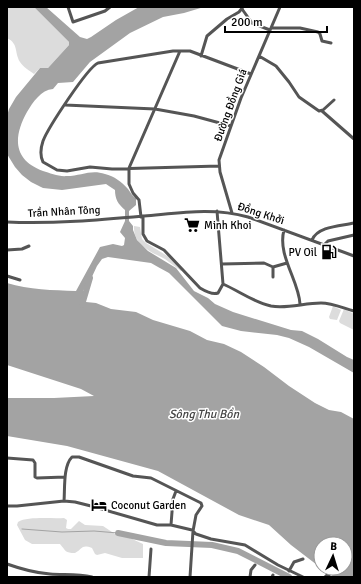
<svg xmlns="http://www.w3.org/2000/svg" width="361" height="584" viewBox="0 0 361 584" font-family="Signika,sans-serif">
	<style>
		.green { fill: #dcdcdc }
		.water { fill: #a3a3a3 }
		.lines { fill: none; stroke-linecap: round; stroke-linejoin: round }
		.stream { stroke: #a3a3a3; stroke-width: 1 }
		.river { stroke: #a3a3a3; stroke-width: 6 }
		.minor { stroke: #555; stroke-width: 3 }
		.labels { text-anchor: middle; stroke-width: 3; stroke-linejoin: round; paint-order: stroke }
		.street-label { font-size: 11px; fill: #000; stroke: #fff }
		.poi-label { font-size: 11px; fill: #000; stroke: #fff; text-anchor: start }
		.water-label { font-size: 12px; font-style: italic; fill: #444; stroke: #fff }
	</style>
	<rect width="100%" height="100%" fill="#fff"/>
	<path class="green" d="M7 7H34L69 42V45L48 68H40L34 74C30 71 23 67 20 62 14 52 19 44 7 38Z
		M134 226 140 227 142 239 146 243 169 257 182 270 181 271C176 267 170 263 165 259 151 252 133 245 134 226Z
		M333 306 341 310 337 320 330 319 329 317Z
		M344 309 354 314V330L340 323 339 321Z
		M64 518 67 520 66 528 68 529H71L79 521 85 525 103 526 115 534 130 538 143 544V558H122L105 553 97 555 95 554 92 548C81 544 83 549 75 553 65 553 66 551 60 544H32L25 540 17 525 18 522C28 516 52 519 64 518Z"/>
	<path class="water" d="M34 7H46L80 37 87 39 91 37 116 20 139 7H204L184 13 163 17 130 33 90 62 73 82 58 83 53 89C41 90 33 102 27 112 13 137 13 160 43 171 50 173 59 177 67 176 81 176 91 169 105 174 114 176 122 182 128 189 131 193 132 196 136 198V205L129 211V221L133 226V230L137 240 148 251 176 268 194 291 208 298 215 304 233 312 291 330 302 331 318 339 347 357 354 360V373L309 347 289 338 277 335 241 331 222 326 169 273 158 267 151 263 108 257 102 259 97 266 90 281 83 291V295L86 302 96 303 111 309 136 312 153 320 190 331 207 340 224 344 241 352 264 367 289 386 315 403 329 410 341 412 354 419V577H334L322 568H345V544H321V568L291 545 269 525 239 515 158 471 67 446 7 436V398H54L94 396 81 389 7 365V283C29 290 53 290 76 291L100 247 113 244 122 246 124 245 125 238 120 232 125 221V210C118 204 115 199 115 190L106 184 62 190 43 188 31 182 22 175 15 167 7 154V116L9 109 16 97 40 68H48L69 45V42Z"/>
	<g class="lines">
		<path class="stream" d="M22 529 62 532 94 531 118 533"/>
		<path class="river" d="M82 305 90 278
			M118 533 166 543 212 545 238 551 289 577"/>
		<path class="minor" d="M68 7 73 22 105 11 110 7
			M242 9 252 23 270 30
			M271 28H300L318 32 320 34 322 41 331 43
			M201 56 207 36 227 19 239 12 243 7
			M259 56 276 66 289 82 299 97 319 111 323 110 334 100
			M65 105 155 109 194 116 231 126
			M322 111 354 139
			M219 166 112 169 90 167 67 171 57 170 43 162C40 156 41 147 43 141 48 128 87 68 98 63L173 51H190L251 74
			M232 213 220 172 219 160 241 98 280 7
			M143 216V234L147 241 164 250 200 288C205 291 213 295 218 293L223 284 217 211
			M141 217 139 200 133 193 129 184V168L180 51
			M7 222C53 224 99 220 144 216 179 213 213 207 248 217L354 256
			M284 230C277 255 299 281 300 304
			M312 240C318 226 341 226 354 223
			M324 245 328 241 354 235
			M7 250 22 249 29 246
			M222 264 264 263 273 267 287 263
			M273 267V277
			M7 276 20 280
			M223 284C239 291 253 302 271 306 287 309 304 303 321 303 332 303 343 308 354 311
			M7 458 33 460 35 463V477L37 478 65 477
			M64 501C65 489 63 466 72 457H79L133 476 151 478 201 503 202 506 196 515 193 531 196 534 211 539 245 545 278 565 303 577
			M7 506H17L64 501 75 502 91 506 157 525H171L192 530 193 531 190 577
			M171 525 173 499 176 491
			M7 564C21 569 35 573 50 574 65 575 78 574 92 577
			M289 571 294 562 303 559
			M149 577 151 549
			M250 577 251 570 255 565
			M272 577 273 575
			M325 577 327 575 330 577"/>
	</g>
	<defs>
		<symbol id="supermarket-bare" viewBox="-9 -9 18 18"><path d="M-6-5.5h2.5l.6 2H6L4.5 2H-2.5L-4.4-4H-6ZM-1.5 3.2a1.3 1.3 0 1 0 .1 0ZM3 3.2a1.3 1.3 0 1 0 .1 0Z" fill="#000" stroke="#fff" stroke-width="2.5" paint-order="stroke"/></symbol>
		<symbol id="fuel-bare" viewBox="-9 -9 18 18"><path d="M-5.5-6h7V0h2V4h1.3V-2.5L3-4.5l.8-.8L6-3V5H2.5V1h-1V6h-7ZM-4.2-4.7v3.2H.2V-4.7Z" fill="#000" stroke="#fff" stroke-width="2.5" paint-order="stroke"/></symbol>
		<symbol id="hotel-bare" viewBox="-9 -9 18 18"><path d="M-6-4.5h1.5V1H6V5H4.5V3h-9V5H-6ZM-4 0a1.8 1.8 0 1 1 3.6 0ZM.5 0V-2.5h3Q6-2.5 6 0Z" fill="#000" stroke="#fff" stroke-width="2.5" paint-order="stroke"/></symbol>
	</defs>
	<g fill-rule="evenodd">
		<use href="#supermarket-bare" x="181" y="214" width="22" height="22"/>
		<use href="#fuel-bare" x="318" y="241" width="22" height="22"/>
		<use href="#hotel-bare" x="88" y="494" width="22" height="22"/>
	</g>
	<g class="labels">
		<g class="street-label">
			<text transform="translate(230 105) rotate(-70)" y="4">Đường Đồng Giá</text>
			<text transform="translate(64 211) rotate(-3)" y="4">Trần Nhân Tông</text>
			<text transform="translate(261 213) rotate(18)" y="4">Đồng Khởi</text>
		</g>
		<g class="poi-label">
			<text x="204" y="229">Minh Khoi</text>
			<text x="317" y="256" text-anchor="end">PV Oil</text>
			<text x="111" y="509">Coconut Garden</text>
		</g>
		<g class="water-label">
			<text x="204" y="418">Sông Thu Bồn</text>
		</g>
	</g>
	<rect width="361" height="584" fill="none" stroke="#000000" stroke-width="16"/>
	<g transform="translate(333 556) rotate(4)"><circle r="19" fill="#ffffff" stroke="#999999"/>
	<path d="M0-3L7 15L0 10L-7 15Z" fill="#000000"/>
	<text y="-6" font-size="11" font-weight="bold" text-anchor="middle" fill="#000000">B</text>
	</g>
	<path d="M225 26v6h102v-6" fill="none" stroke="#000000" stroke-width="2"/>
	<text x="231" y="26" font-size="12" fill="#000000" stroke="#ffffff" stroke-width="3" paint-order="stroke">200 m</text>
</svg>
